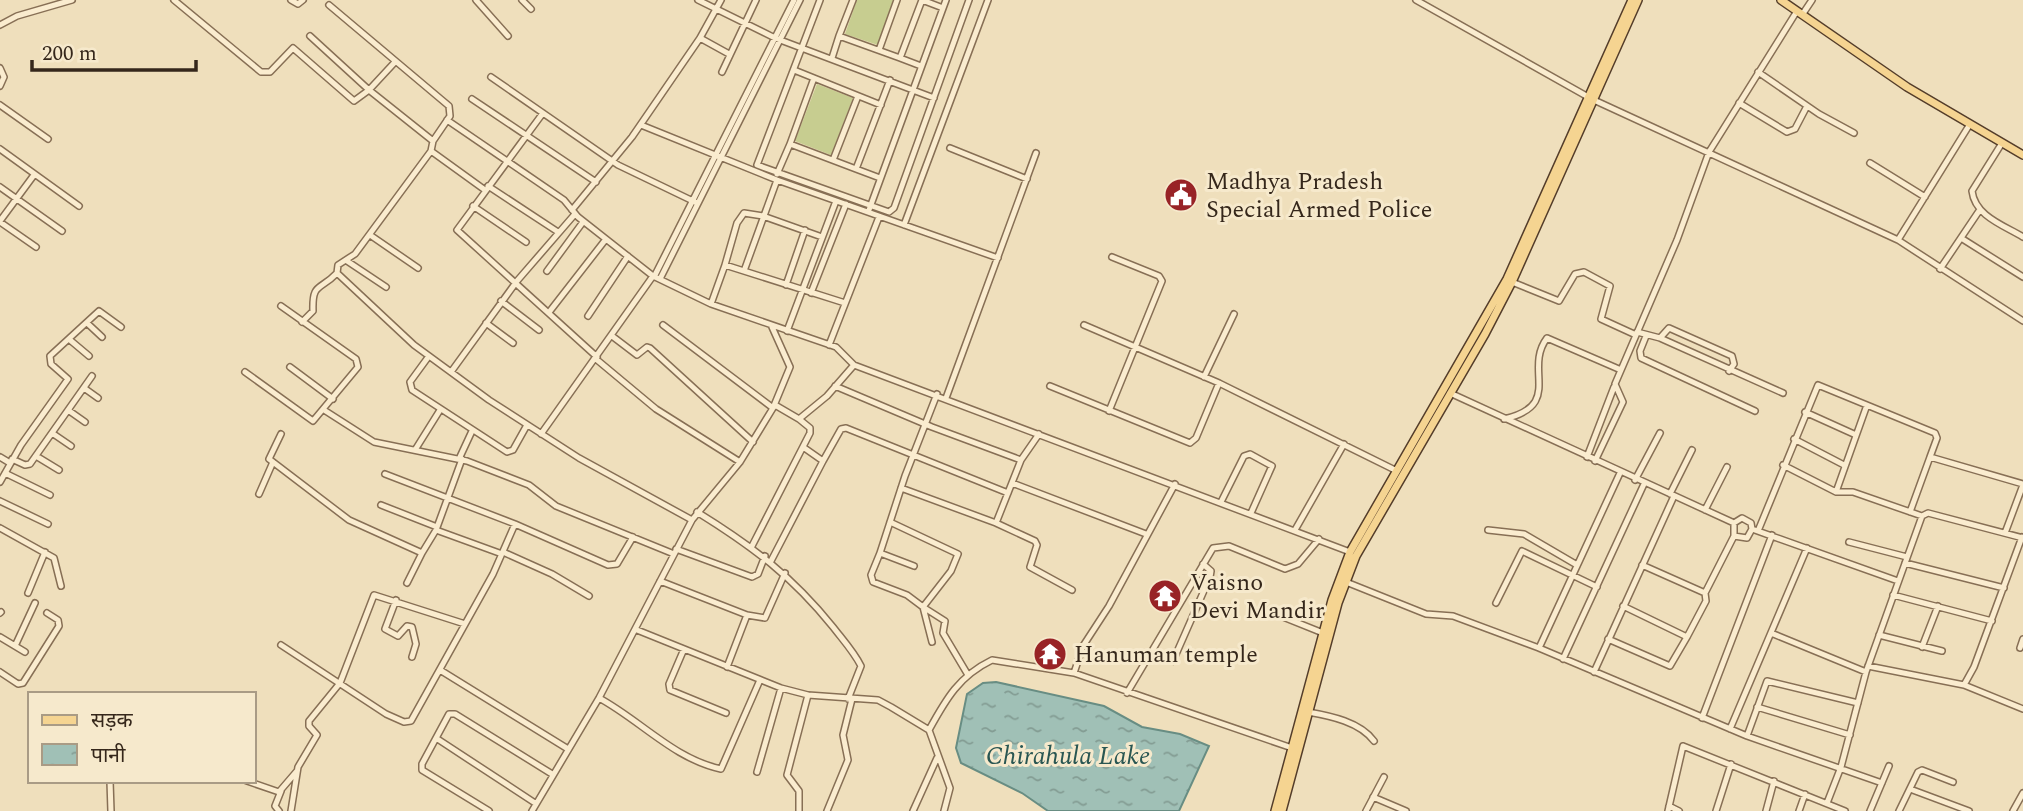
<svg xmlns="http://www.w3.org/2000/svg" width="2023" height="811" viewBox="0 0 2023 811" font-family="Spectral,'Noto Sans Devanagari',serif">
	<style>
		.grass { fill: #c7cd90 }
		.water { fill: url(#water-ripples); stroke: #688d83; stroke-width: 2 }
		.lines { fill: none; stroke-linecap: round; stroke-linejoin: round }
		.minor-casing { stroke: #876f55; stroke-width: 8 }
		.major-casing { stroke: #543d2a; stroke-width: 10 }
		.minor { stroke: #faeccf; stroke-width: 5 }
		.major { stroke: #f5d491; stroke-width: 7 }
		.labels { text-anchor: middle; stroke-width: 6; stroke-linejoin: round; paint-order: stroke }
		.poi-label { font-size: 24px; fill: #35271b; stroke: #f6e9cc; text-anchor: start }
		.water-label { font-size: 26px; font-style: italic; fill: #295652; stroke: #f6e9cc }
	</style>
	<defs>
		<pattern id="water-ripples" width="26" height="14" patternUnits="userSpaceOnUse" patternTransform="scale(1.75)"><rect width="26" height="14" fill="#a0c0b6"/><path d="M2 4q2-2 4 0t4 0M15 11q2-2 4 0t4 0" fill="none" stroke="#839c93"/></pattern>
	</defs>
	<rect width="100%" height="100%" fill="#efdfbc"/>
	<path class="grass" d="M857 0H893L878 45 845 34Z
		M817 84 853 98 831 155 795 141Z"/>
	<path class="water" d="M996 682 1104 706 1142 727 1180 734 1209 746 1179 811H1048L1022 793 961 763 956 748 967 694 983 683Z"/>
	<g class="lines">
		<defs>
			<path id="minor" d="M174 0 261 72H270L293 48 354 101 369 90 395 62
				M291 0 298 4 303 0
				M476 0 508 36
				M522 0 531 9
				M698 0 775 38 934 98
				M820 0 757 165 889 212 894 208 969 0
				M922 0 943 8
				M1416 0 1590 98
				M329 5 449 106 450 116 433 141 431 151 485 190
				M1802 15 1812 0
				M0 25 17 16 72 0
				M310 36 369 90 433 141
				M839 36 853 0
				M700 38 729 54
				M879 50 897 0
				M832 58 839 36 900 58 922 0
				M900 58 921 66
				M0 68 4 77 0 86
				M794 70 881 105
				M722 72 756 0
				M1758 72 1819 114 1854 133
				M491 77 618 165 695 202
				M472 99 596 182
				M1596 101 1898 240 1970 124
				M1739 103 1787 132 1795 129 1807 106
				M0 105 48 139
				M543 113 457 230 597 357
				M447 120 564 200 578 217 653 276 711 304 836 347 854 365 1350 552
				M641 125 777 180 998 258
				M2002 143 1972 191C1975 216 2003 225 2023 237
				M790 144 814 78
				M950 148 1027 179
				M0 149 79 206
				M431 151 355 254 338 265 337 273 414 345 489 400 579 458 692 520
				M833 160 858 96
				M1870 163 1925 197
				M856 169 880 178
				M777 174 790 144 856 169 890 80
				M488 186 558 232
				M0 187 62 231
				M473 206 526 242
				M572 210 632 137 700 38 721 0
				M869 210 946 0
				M0 221 34 175
				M0 222 36 247
				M904 225 988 0
				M370 235 418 268
				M1961 238 2023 277
				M1898 240 2023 321
				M347 261 386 287
				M725 265 737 223 744 213 763 216 822 237
				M1940 269 1979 211
				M547 271 583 222
				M744 271 777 180
				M654 277 794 0
				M660 279 800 0
				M1512 282 1559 301 1575 274 1584 272 1610 286 1601 319 1636 335
				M786 285 805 230
				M811 293 846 204
				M501 301 539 330
				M711 304 725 265 845 303
				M550 311 606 239
				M588 316 628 256
				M302 322 313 311C312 282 320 291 337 273
				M87 323 102 337
				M486 323 513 343
				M663 325 773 408
				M1084 325 1219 383
				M787 331 836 201
				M1637 332 1660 338 1783 393
				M612 336 637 355 647 347 650 348 753 442
				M1646 336 1640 351 1641 358 1755 411
				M1660 338 1669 328 1732 356 1734 364 1729 371
				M70 340 89 356
				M829 345 879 217
				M429 356 410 382 412 390 507 452 513 450 527 425
				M596 359 656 409 740 462
				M290 367 333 399
				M245 372 313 421 358 367 356 359 281 306
				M451 372 517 281 575 214
				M1204 377 1234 314
				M835 386 932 427 1021 460
				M1050 386 1190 443 1196 438 1219 383 1397 471
				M84 388 98 398
				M1450 393 1734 523
				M946 398 1036 153
				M775 405 799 419 827 396 854 365
				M68 410 85 422
				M324 410 374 442 467 461 529 485 556 506 674 554
				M1109 411 1162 281 1159 276 1112 257
				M1805 412 1856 435
				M1504 419C1564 405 1523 370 1547 338L1621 370
				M52 433 71 446
				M281 434 269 459 349 520 422 553 436 530 462 459
				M541 434 653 276
				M1039 434 1021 460 996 523 1035 541 1037 545 1030 567 1072 590
				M1794 439 1844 465
				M415 450 440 410
				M36 456 59 470
				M0 457 10 463
				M1587 457 1614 387
				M12 459 25 465 30 464 92 376
				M459 459 472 431
				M823 461 841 429 846 428 1008 493
				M1595 461 1623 402 1615 384 1677 240 1709 152 1797 11
				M1783 465 1836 492H1853L1922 516 1928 513 2023 538
				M5 473 50 495
				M385 474 515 524 608 565 617 564 633 537
				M1635 480 1660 433
				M0 482 21 445 68 379 51 364 50 356 99 311 121 327
				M1012 483 1146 534
				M1175 484 1109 606 1083 646 1074 673 1295 749
				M901 488 996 523
				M1836 492 1867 405
				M259 494 273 462
				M1670 494 1692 450
				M0 501 48 524
				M1221 502 1244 456 1250 454 1272 466 1251 513
				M381 505 437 527
				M1705 510 1727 467
				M697 512C752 546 792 576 833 627 843 640 854 652 861 666L848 699
				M1910 512 1930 457
				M0 528 54 558 61 586
				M436 530 502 554
				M1295 530 1344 444
				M1488 530 1524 534 1577 565
				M1758 531 1818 385 1935 433 1937 438 1930 457 2023 484
				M2005 533 2023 485
				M1734 536 1747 538 1752 529
				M1849 542 1907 557
				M752 546 810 433V428L799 419
				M676 549 752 577 758 574 765 556
				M503 552 552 574 589 596
				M880 553 871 575 873 582 907 595 923 607 951 571 958 554 890 522
				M771 561 823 461 803 447
				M1905 563 2004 588
				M1642 565 1705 593 1734 536V523L1742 518 1751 523 1752 529 1898 581
				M914 566 880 553 905 476 937 394
				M660 581 747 615 727 667
				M1346 582 1426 614 1453 616 1539 648 1747 736 1882 783
				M407 583 422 553
				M28 593 45 552
				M1893 595 1992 621
				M396 600 385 629 398 636 407 626 412 627 416 644 412 657
				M1496 603 1522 551 1597 587
				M923 607 945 621 943 633 968 675
				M923 607 932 642
				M1263 609 1323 633
				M0 613 1 612
				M747 615 765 618 785 573
				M637 630 781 688 808 695 878 700 891 707 929 730 950 788 944 811
				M1771 633 1866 672
				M1879 635 1942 651
				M0 637 25 652
				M1687 637 1706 601 1705 593
				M1608 639 1670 666 1687 637 1623 606
				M281 645 386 714 404 722 411 721 493 574 515 524
				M15 646 35 603
				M1922 647 1938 606
				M1539 648 1620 473
				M2020 648 2023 639
				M684 649 669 684 670 690 726 713
				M1563 659 1644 484
				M1173 661 1210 577 1211 571 1203 564
				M1868 666 1964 685 2023 709
				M440 670 568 749
				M0 672 18 684 23 683 59 626 58 620 47 613
				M1594 672 1674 496
				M1964 685 1974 667 2022 537
				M1127 693 1213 548 1229 546 1285 569 1298 564 1319 539
				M599 698C640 720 674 759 721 769L760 680
				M1757 707 1850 735
				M1308 712C1331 716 1360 722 1374 741
				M1702 718 1772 535
				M1730 729 1807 548
				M929 730C946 699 959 676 992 660L1074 673
				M1747 736 1767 681 1858 703
				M436 738 535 803
				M757 772 781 688
				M110 781 111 811
				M247 781 279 792 297 771
				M1910 789 1969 811
				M1373 797 1406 811
				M1827 803 1841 767 1866 672 1922 516
				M1669 806 1679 811
				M279 811 275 806 281 791
				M291 811 298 767 317 735 309 726V721L340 683 374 595 465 624
				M489 811 422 770V764L449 714H455L552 774
				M532 811 599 698 692 520 740 462 773 408 790 367 772 327
				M799 811V791L787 775 808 695
				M827 811 848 760 843 735 852 699
				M913 811 937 758
				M1366 811 1384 777
				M1668 811 1683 746 1845 811
				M1716 811 1731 764
				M1766 811 1774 781
				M1799 811 1805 794
				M1870 811 1889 766
				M1899 811 1918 772 1922 770 1953 782
				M2013 811 2023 793"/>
			<path id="major" d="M1781 0 1907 87 2023 155
				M1275 811 1332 600 1350 552 1507 279 1632 0
				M1282 811 1338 603 1356 556 1485 334 1512 282 1638 0"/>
		</defs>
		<use href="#minor" class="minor-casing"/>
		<use href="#major" class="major-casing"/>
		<use href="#minor" class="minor"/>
		<use href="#major" class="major"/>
	</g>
	<defs>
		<symbol id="civic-disc" viewBox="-11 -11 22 22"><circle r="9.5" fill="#982326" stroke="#f6e9cc"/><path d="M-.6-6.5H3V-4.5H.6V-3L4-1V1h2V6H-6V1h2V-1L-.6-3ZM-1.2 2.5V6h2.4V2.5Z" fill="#fff"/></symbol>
		<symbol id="temple-disc" viewBox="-11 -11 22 22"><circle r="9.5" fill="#982326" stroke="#f6e9cc"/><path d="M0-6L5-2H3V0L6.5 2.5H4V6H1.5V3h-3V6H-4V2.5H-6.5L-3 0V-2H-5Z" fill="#fff"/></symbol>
	</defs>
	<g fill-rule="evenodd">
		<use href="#civic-disc" x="1162" y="176" width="38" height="38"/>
		<use href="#temple-disc" x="1146" y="577" width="38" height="38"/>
		<use href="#temple-disc" x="1031" y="635" width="38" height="38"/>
	</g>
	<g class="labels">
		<g class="poi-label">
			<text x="1206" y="189">Madhya Pradesh<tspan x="1206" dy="28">Special Armed Police</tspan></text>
			<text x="1190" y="590">Vaisno<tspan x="1190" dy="28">Devi Mandir</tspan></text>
			<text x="1074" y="662">Hanuman temple</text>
		</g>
		<g class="water-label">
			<text x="1068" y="764">Chirahula Lake</text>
		</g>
	</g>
	<rect x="28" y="692" width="228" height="91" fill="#f6e9cc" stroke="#a99b85" stroke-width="2"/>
	<rect x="42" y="715" width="35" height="10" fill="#f5d491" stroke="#a99b85" stroke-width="2"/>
	<text x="91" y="727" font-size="21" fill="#35271b">सड़क</text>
	<rect x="42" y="744" width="35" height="21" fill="url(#water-ripples)" stroke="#a99b85" stroke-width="2"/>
	<text x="91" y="762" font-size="21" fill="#35271b">पानी</text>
	<path d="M32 60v10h164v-10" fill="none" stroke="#35271b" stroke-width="3.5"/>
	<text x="42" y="60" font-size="21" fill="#35271b" stroke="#f6e9cc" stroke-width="5" paint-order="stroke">200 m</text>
</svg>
